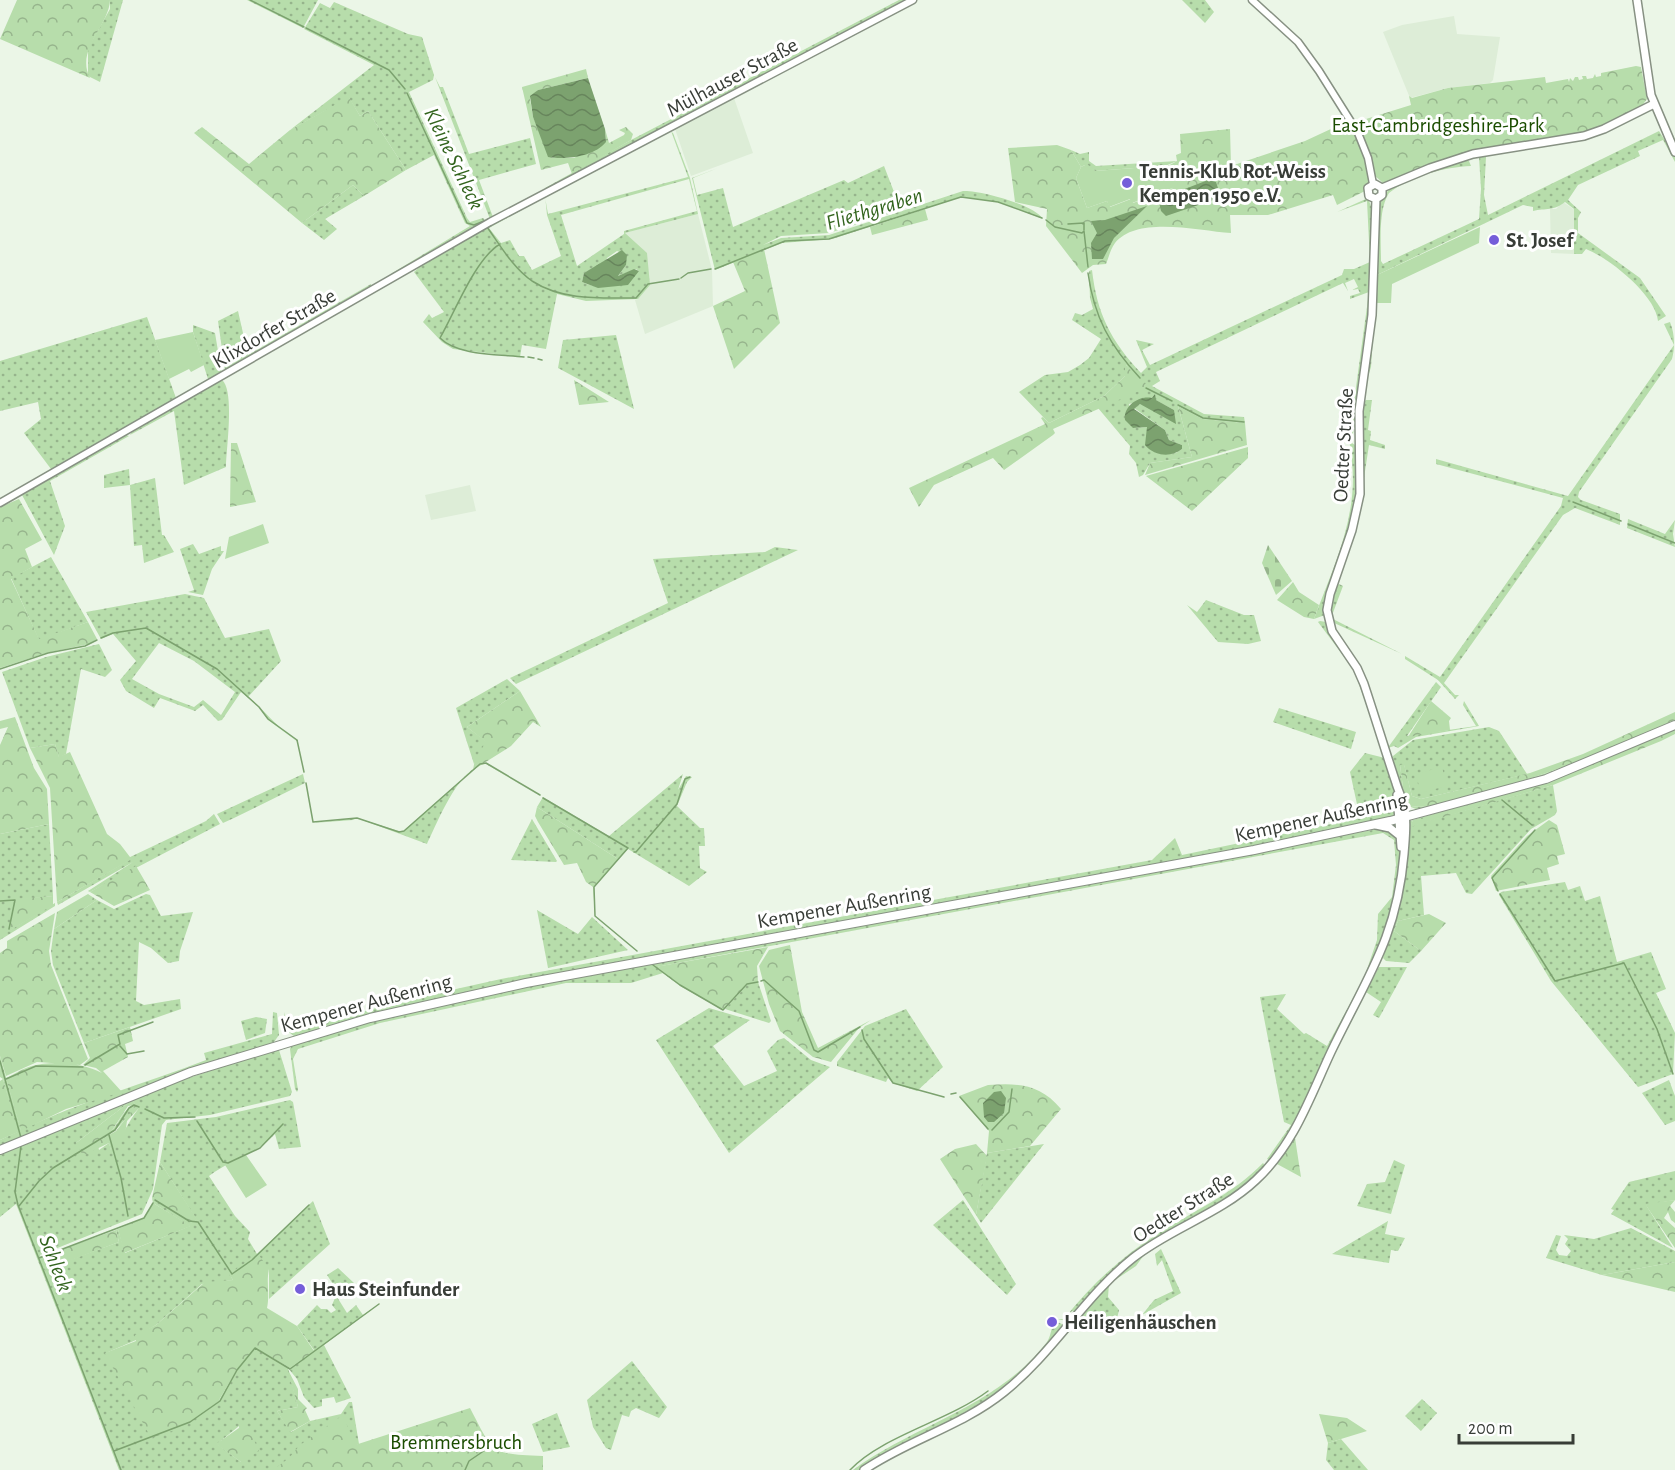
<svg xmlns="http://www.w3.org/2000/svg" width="1675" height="1470" viewBox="0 0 1675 1470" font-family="'Alegreya Sans',sans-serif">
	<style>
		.built { fill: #ddedd7 }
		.grass { fill: url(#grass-dots); fill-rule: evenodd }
		.forest { fill: url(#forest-crowns) }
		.cemetery { fill: url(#cemetery-stones) }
		.garden { fill: #b7ddab }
		.water { fill: url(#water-waves) }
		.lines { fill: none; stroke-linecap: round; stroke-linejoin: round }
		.stream { stroke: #7ca26f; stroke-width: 1.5 }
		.tertiary-casing { stroke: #879183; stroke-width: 9 }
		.secondary-casing { stroke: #879183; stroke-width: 10 }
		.primary-casing { stroke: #879183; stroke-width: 10 }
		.tertiary { stroke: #fff; stroke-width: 6 }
		.secondary { stroke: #fff; stroke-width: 7 }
		.primary { stroke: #fff; stroke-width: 8 }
		.poi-dot { fill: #755ed9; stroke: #fff; stroke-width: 2 }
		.labels { text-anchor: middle; stroke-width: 6; stroke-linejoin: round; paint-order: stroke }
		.street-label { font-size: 21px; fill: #383d37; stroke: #fff }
		.park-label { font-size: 21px; fill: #1b4d00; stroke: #fff }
		.poi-label { font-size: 21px; font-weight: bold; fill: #383d37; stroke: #fff; text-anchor: start }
		.water-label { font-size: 22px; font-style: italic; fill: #32641d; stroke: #fff }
	</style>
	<defs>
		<pattern id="grass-dots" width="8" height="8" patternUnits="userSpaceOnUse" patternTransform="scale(1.5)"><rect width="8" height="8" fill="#b7ddab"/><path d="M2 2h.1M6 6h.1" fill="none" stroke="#96b48c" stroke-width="1.8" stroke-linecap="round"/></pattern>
		<pattern id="forest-crowns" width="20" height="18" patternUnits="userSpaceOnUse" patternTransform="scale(1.5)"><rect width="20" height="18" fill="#b7ddab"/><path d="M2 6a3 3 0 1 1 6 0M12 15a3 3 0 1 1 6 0" fill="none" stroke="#96b48c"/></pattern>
		<pattern id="cemetery-stones" width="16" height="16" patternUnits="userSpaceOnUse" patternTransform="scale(1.5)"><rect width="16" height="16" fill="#b7ddab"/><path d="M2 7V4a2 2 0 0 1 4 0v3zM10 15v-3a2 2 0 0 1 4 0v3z" fill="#96b48c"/></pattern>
		<pattern id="water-waves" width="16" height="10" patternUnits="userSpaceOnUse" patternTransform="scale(1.5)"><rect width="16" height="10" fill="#7ca26f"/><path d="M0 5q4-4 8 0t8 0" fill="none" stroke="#67855c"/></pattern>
	</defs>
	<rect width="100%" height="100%" fill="#ebf6e7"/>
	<path class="built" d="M1454 16 1457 34 1500 37 1493 80 1490 83 1448 88 1410 98 1383 32 1402 25Z
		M734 98 753 153 691 176 675 129Z
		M1563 202 1575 210 1574 254 1551 253 1550 209H1556Z
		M698 214 712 270 713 306 645 334 635 300 638 299 625 233Z
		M470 485 476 511 431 520 425 495Z"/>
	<path class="grass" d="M110 0H123L100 82 88 76V48L110 9Z
		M247 0H318L303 28Z
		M899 0H909L548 190 545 188 631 140Z
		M1182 0H1205L1214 12 1205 23Z
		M334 2 408 34 422 37 434 75 433 80 409 92 467 218 470 222 483 218 486 221 399 273 397 271 389 275 470 226 465 223 434 155 406 170 368 111 360 116 349 98 290 130 374 65 304 29 320 3 330 8Z
		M435 77 440 87H443L469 154 530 138 536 164 479 180 493 217 490 219Z
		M670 131 673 133 690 178 698 214 625 233 647 253 650 285 638 299 586 301 557 294 546 349 522 345 520 357 453 349 442 342 423 322 429 314 432 318 444 312 414 272 425 262 540 198 542 199 489 228 501 243 510 240 519 256H524L532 270 561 256 547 215 545 195ZM671 131 688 177 548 214 545 197ZM689 179 697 211 624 231V234L577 266 561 215ZM617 251 624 254 626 265 618 276 636 269 639 271C618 284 607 293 582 282L584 273 605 263 607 258Z
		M1659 131 1675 156V162L1663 140 1638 151 1640 156 1578 185 1568 200 1581 212 1578 218V233L1640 278 1666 316 1658 321C1656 296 1611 259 1586 249L1582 254H1574V209L1565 202C1554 211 1546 208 1533 211V207L1523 205 1377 275 1371 367 1365 386 1377 275 1379 209C1384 176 1436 169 1464 160L1469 161 1471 166C1445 167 1410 176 1389 193 1378 210 1381 242 1381 261L1383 264 1479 219 1481 189 1479 157H1486L1484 195 1488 215Z
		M1071 150 1080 154 1089 152V161L1096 166 1177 161 1148 173V167L1095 171 1085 165 1081 167Z
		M884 166 901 210 829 233 781 236 763 245 781 238 829 235 963 191C980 190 1035 205 1043 219L999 202 961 197 832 239 782 243 715 270 692 178 718 168 693 178 697 195 723 188 733 227 844 180 848 183Z
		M353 185 364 196 325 219 337 229 324 240 302 223Z
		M1368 198 1373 212 1371 304 1353 434H1344L1350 431 1369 292 1350 299V296L1360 293 1358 289 1352 290 1358 287 1354 279 1345 283 1348 291 1343 283 1156 372 1160 381 1152 386 1204 414 1244 417 1245 423 1203 419 1178 406 1192 457 1150 463 1143 475 1139 477 1136 463 1129 454 1130 446 1098 408 1143 388 1126 365 1125 376 1104 396 1049 423 1019 392 1045 375 1068 372 1080 365 1089 358 1101 339 1072 320 1075 313 1082 315 1093 309 1090 298 1089 271 1092 270C1097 314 1111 341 1141 373L1147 367 1136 340 1154 344 1142 350 1150 365 1342 275 1344 269H1354L1370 262 1367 201 1337 212ZM1152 398 1174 410 1140 404 1134 408 1165 430 1169 440 1182 445V449L1176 453 1166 454 1147 427 1133 428 1129 404Z
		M371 284 372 289 225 370 218 321 238 311 248 355Z
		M147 317 176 398 208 379 193 332V325L215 333 222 375 21 491 16 490 51 469 24 433 41 419 38 402 0 411V361Z
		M1670 322C1675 334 1675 348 1672 359L1579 492 1578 497 1581 500 1620 514V525L1575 508 1563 515 1444 683 1455 695H1459L1455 699 1438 680 1405 659V656L1440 677 1561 506 1563 498 1436 464V459L1568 496 1674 345 1664 324Z
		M616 335 634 409 558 368 563 340Z
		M222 380C235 390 226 451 226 467L184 485 174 411 130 435 132 432Z
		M1366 400H1372L1368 430 1371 431 1370 440 1385 445V449L1369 445 1362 491 1364 402Z
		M126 435 129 436 50 481 65 526 54 555 22 495Z
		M1347 440 1355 445 1357 502 1325 615 1314 619C1333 568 1358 517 1352 462 1352 454 1352 446 1347 440Z
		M129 469 130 485 155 478 162 535H164L174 552 144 563 142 545 134 546 130 485 104 488V475Z
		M1628 519 1665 534 1675 520 1673 534 1675 547 1627 528Z
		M193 544 199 554 221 546V551H224L212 569 203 595 188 592 194 590 180 549Z
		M775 547 798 550 516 684 510 678 668 603 653 559 765 552Z
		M51 557 88 622 39 640 11 578Z
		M1339 584 1343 586 1331 618 1402 654 1332 622C1338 642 1355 656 1363 675 1374 698 1377 724 1389 746L1436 682 1441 687 1407 736 1476 726 1463 705 1464 701 1479 726 1416 737 1398 748 1394 746 1388 748C1380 725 1374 700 1364 678 1353 654 1308 609 1339 584Z
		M185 594 204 598 225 638 269 629 281 661 248 697C266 711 277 729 298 740V742L268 720 259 707 241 692 222 720 218 721 203 705 195 711 160 698 154 708 126 691 120 680 136 661 113 634 101 639 86 612ZM159 643 194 661 235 692 221 715 203 700 194 707 159 694 132 679Z
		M1206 600 1244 615H1254L1261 641 1248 644 1218 642 1187 605 1197 612Z
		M1320 621 1326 622 1361 680 1395 792 1396 811 1392 817 1289 841 406 1006 294 1036 286 1030 284 1012 288 1025 295 1030 402 1001 501 979 1152 860 1175 838 1182 855 1360 818 1350 772 1365 753 1385 758 1354 670 1318 622Z
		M99 644 112 670 105 677 81 669 66 754 59 758 55 744 30 748 2 672 46 657Z
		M507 679 520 691 467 727 487 742 474 764 456 708Z
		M1279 708 1356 732 1351 749 1273 722Z
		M1675 720V722L1550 775 1432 808 1416 809 1406 805C1400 787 1399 775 1392 759L1393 756 1413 740 1489 727 1499 731 1527 774 1421 799 1412 796 1404 765H1400L1404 795 1411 806C1429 809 1448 801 1465 797 1539 779 1606 752 1675 720Z
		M486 763 540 796 486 764C459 766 438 822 427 844L357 818 353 820 313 823 357 818 402 832 480 764Z
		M303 774 305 783 234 818 223 823 217 814Z
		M683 774 678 790 686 776 692 777 687 782 677 806 700 828H704L705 846H699L700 868 707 872 689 886 628 849 594 887 595 916 593 887 618 859 537 807 543 797 609 836Z
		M1553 785 1557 811 1555 815 1531 829 1472 894 1466 893 1456 873 1421 876 1424 915 1398 921 1394 931 1421 951 1409 963 1386 961 1383 958 1397 913 1410 821 1413 820 1411 826Z
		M214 814 220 824 90 892 88 891 133 862 58 905 57 902 129 860 128 858 206 821Z
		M532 819 557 861 556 862 511 860Z
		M49 824 53 896 16 900 10 930 55 903V906L0 940V834Z
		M1383 828 1396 834 1400 853 1397 897 1383 946 1294 1130 1271 1161 1267 1159 1291 1125 1284 1122 1260 997 1286 994 1277 1009 1304 1034 1306 1033 1327 1046 1364 978 1377 940 1378 914 1392 897 1396 865 1394 840 1383 833 656 967 663 973 631 983H566L380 1023 298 1049 293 1059 298 1090 297 1092 295 1089 290 1049 292 1045 380 1018 479 995Z
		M1565 882 1568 890 1580 886 1585 901 1600 896 1617 962 1651 952 1666 989 1656 993 1675 1033 1673 1074 1638 1087 1551 981 1499 895 1501 892Z
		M146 894 150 895 161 916 193 912 180 951 179 961 168 963 151 948 139 942 136 1001 144 1005 180 999 181 1009 84 1043 53 965 51 951 54 929 97 900 114 909Z
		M537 910 578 934 592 917 628 950 548 968Z
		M1379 967H1407L1379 1018 1373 1015 1381 1002 1366 992Z
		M758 982 771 1021 769 1023 725 1009 748 984Z
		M709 1008 750 1020 713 1046 744 1086 777 1071 767 1051 778 1040 784 1038 811 1060 830 1067 729 1153 656 1040Z
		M906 1009 943 1067 917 1091 893 1083 888 1078 886 1082 837 1066V1062L865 1026Z
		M273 1012 277 1013 279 1035 274 1042 130 1093 0 1146V1140L17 1132 3 1079 0 1077V1056L21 1130C81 1101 144 1084 206 1060L204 1053 272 1034Z
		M256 1017 267 1019 265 1033 246 1040 241 1021Z
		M275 1049 279 1050 292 1092 290 1096 210 1115 166 1120 162 1125 153 1189 142 1214 40 1255 45 1269 119 1242 116 1230 118 1229 125 1253 190 1226 153 1203 152 1198 188 1221 198 1222 160 1162 167 1123 216 1117 290 1100 293 1102 301 1147 279 1149 275 1134C257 1154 230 1160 209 1176L235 1216 250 1232 248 1239 257 1254 313 1201 330 1244 269 1299V1269L230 1275 233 1280 202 1284 156 1325 142 1333 136 1340 106 1353 219 1400 237 1370 255 1348 290 1368 314 1350 297 1326 317 1305 321 1309H327L331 1313 336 1310 332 1305 335 1298 328 1288 333 1284 327 1275 338 1268 354 1283 337 1297 347 1313 356 1305 363 1315 379 1304 324 1345 351 1398 336 1403 334 1397 322 1399V1406L314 1408 304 1397 297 1379 288 1368 298 1407 277 1411 291 1432 310 1421 341 1414 349 1402H352L359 1444 303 1470H119L16 1204 0 1217V1154L135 1096ZM132 1100 135 1104C122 1109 120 1124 109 1133 101 1141 86 1141 76 1143ZM139 1108C127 1123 124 1135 111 1150L109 1143 99 1150 97 1141C115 1136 122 1119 139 1108ZM239 1426 241 1462 217 1444Z
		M1669 1080 1675 1096V1121L1665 1125 1642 1093Z
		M1044 1144 981 1223 976 1215 987 1153Z
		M1394 1160 1405 1165 1391 1214 1357 1206 1367 1184 1385 1182Z
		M1263 1163 1266 1167 1235 1195 1157 1239 1074 1312 1072 1311 1065 1319 1067 1321 1057 1319H1064C1089 1287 1121 1257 1156 1235 1193 1211 1232 1195 1263 1163Z
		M1274 1168 1238 1199 1155 1248 1144 1255 1136 1266 1109 1284 1108 1297 1119 1310 1116 1323 1073 1326 1040 1365 1088 1304 1118 1273 1143 1253 1216 1211Z
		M1675 1171V1200L1646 1205 1673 1248 1611 1214 1614 1210 1611 1209 1629 1182Z
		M963 1200 1016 1284 1007 1295 933 1225Z
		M1388 1221 1385 1234 1405 1238 1398 1251 1391 1250 1389 1263 1332 1254Z
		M1631 1228 1675 1251V1262L1602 1275 1546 1258 1556 1235 1561 1236 1556 1250 1559 1255 1567 1256 1571 1251 1565 1244 1568 1239 1564 1235 1594 1239Z
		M1161 1249 1181 1293 1142 1315 1154 1300 1173 1291 1162 1260 1157 1266 1155 1254Z
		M1055 1321 1062 1324 1064 1328 1016 1379 984 1404 860 1470H853C916 1424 997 1407 1047 1342 1051 1336 1051 1327 1055 1321Z
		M632 1361 667 1407 659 1418 636 1408 631 1411 629 1417 622 1415 611 1450 606 1448 593 1427 587 1400Z
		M1422 1399 1437 1413 1421 1431 1405 1416Z
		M557 1413 570 1447 543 1452 532 1424Z
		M1341 1439 1368 1470H1334L1326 1460 1328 1443Z"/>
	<path class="forest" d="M17 0H110C109 26 75 50 90 78L0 39Z
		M1636 66 1641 67 1647 99C1622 140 1514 141 1470 152 1440 160 1412 172 1383 183L1374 175 1358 126 1366 119 1411 105 1409 96 1412 98 1448 88 1545 77 1546 83 1568 79 1569 82 1570 78 1573 81 1575 77H1578L1579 80 1583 79 1582 76H1586L1587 79 1593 78 1595 74 1596 77 1601 76V73Z
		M586 69 588 78 538 90 530 99 533 117 552 158H574L606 140 605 129 609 143 624 135 625 133 619 130 626 127 633 134 631 140 572 174 568 163 541 170 522 87Z
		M349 97 360 116 368 111 406 170 364 196 353 185 302 223 194 133 202 127 249 164 290 130Z
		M1348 121C1359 139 1377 170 1365 191L1337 205 1333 195 1268 215H1230L1231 233C1200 231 1137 215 1115 243 1110 250 1109 257 1106 264L1093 265 1082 273 1046 226 1047 209 1015 202 1008 148 1057 145 1071 150 1081 167 1076 178 1087 208 1107 201 1110 207 1131 199 1133 203 1173 188 1166 167 1177 161 1176 155 1181 153 1180 134 1230 129 1231 166 1305 141Z
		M925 209 928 220 872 235 870 227Z
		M764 249 780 323 734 369 713 306 745 291 733 262Z
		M1125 364 1139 379 1142 378 1148 387 1053 429 1055 433 1053 435 1004 470 993 458 934 485 919 507 909 488 1045 424 1041 418 1043 417 1049 423 1104 396 1125 376Z
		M574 380 609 402 579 405Z
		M1178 406 1203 419 1245 423 1247 445 1145 475 1150 463 1192 457Z
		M231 443H237L256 502 230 507Z
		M1248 447V458L1192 511 1146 476Z
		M19 499 42 540 25 549 32 567 11 579 39 639 88 622 97 639 89 644 46 653 0 668V507Z
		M1293 582 1299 592 1319 605 1314 619 1304 617 1277 600Z
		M520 691 541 727 533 722 511 746 473 770 475 759 486 742 467 727Z
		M1431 701 1451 718 1449 721 1450 730 1408 737Z
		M1675 712V720C1606 752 1539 779 1465 797 1448 801 1429 809 1411 806L1404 795 1400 765 1404 764 1412 796 1421 799 1530 773 1583 754Z
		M15 717 34 768 47 789 49 824 0 834V745L8 727 0 729V721Z
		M1675 727V734L1661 741 1553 785 1410 827 1413 820 1555 778Z
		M55 744 59 757 70 752 107 834 120 844 130 857V860L57 902 50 788 30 748Z
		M537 807 618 859 593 887 586 882 577 863 564 865 538 822 535 816Z
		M1549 820 1557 825 1565 854 1557 856 1559 864 1547 868 1550 880 1496 891 1491 876 1527 836Z
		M136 866 150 890 114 906 90 892Z
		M88 894 97 900 54 929 57 912Z
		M53 896V905L9 931 16 899Z
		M55 913 49 951 51 965 88 1059 80 1065 37 1062 6 1076 0 1056V953L7 948V941Z
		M1429 914 1446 923 1421 951 1394 931 1398 921Z
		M790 945 802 1012 818 1048 871 1020 859 1028 831 1062 813 1057 780 1031 769 1004 759 966 769 950Z
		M768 947 757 966 758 982 748 984 723 1010 680 986 655 967Z
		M130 1027 133 1041 125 1044 128 1057 103 1071 122 1092 66 1109 21 1131 6 1078C15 1074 23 1068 32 1066 52 1060 84 1063 102 1073L96 1068 83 1065 90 1058 84 1043Z
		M3 1079 18 1132 0 1140V1081Z
		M988 1085C1019 1083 1040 1084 1061 1109L1030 1146 987 1153 989 1131 959 1096Z
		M132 1100 136 1105 128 1106 111 1132 80 1150 76 1143Z
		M135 1107 139 1108 127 1121 125 1134 111 1151 109 1143 82 1156 81 1151 116 1131Z
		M1295 1138 1301 1177 1277 1164Z
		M976 1144 987 1156 976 1215 940 1159 955 1149Z
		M160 1162 198 1221 197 1222 188 1221 152 1198Z
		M1675 1200 1670 1206 1675 1212V1223L1671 1220 1668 1212 1664 1218 1675 1228V1248L1645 1204Z
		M153 1203 191 1226 124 1253 118 1229 144 1218Z
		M116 1230 119 1242 45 1270 40 1257Z
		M258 1254 269 1269C266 1283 270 1294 267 1308L297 1326 314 1351 290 1368 255 1348 237 1370 219 1400 184 1427 151 1438 105 1353 136 1341 135 1335 156 1325 205 1282 233 1280 229 1274Z
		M1675 1262V1292L1602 1275Z
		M287 1368 298 1389V1399L307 1408 305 1410 310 1421 290 1432 277 1411 298 1407Z
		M470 1408C494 1454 490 1454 543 1456V1470H273L289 1458 300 1445 343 1415 355 1445Z
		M1319 1414 1347 1418 1367 1431 1328 1443Z
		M246 1423 259 1451 241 1462 216 1444Z"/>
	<path class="cemetery" d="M1268 545 1292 581 1276 595 1262 563Z"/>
	<path class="garden" d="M1087 164 1095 171 1148 167 1149 173 1166 167 1171 179 1175 178 1178 186 1132 203 1130 199 1109 207 1107 201 1087 208 1076 178 1081 167Z
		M1480 227 1479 243 1392 284 1391 303H1376L1377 275Z
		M193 332 204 365 191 372 189 369 169 379 155 340Z
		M263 524 269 543 225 559 229 537Z
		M1442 766 1446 786 1421 793 1416 775Z
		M246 1155 267 1185 246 1198 225 1165Z"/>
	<path class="water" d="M588 78 605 129 606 142C594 157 565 160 548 157L533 117 530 96 538 90Z
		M1208 180 1216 182 1218 188 1213 200 1166 216 1161 211 1159 202 1164 197Z
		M1147 206 1114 238 1103 259H1092L1091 243 1097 233 1091 221 1105 220Z
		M622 250 627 255 626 265 618 276 634 269 639 271 628 285 598 288 582 282 584 273Z
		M1155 394 1156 400 1174 410 1176 424 1140 404 1134 409 1165 430 1169 440 1182 445V449C1171 458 1154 456 1145 445L1147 427 1133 428 1125 420C1123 406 1139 395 1152 398Z
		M1001 1091 1006 1098 1004 1113 994 1122H988L984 1117 983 1103 994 1092Z"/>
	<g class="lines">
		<path class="stream" d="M250 0 304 27
			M306 28 389 70 405 89
			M407 93 467 223 474 225 484 221
			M1046 220 1055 227 1082 233 1084 231 1088 267
			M1068 224 1084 223V230
			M487 227C500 245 513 268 532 281 563 301 601 298 636 298L648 284 679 279
			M500 244C475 259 455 312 440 338 458 356 499 354 524 357
			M715 269 785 241 829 239 961 197 998 202 1042 218
			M1088 273C1094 317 1110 346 1140 378
			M681 278 688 273 711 269
			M528 357 534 358
			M538 359 542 360
			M1146 388 1172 401
			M1178 405 1203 418 1244 422
			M1573 502 1621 521
			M1628 524 1675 543
			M101 638 113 633 146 628 217 669 259 707 268 719 297 740 304 772
			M0 669 48 653 85 646 97 640
			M306 783 313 822 357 818 399 832 404 831 480 764 486 763 540 795
			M543 798 628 848 594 887 595 916 637 951
			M1502 800 1532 825
			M634 852H636L677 804 685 779 690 777
			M1498 891 1492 878 1535 830
			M1500 894 1555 981 1624 963 1657 1029 1673 1074
			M0 901 15 900 9 929
			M653 965 680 985 723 1010 747 984 758 982
			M761 981 764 980 799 1011 814 1050 818 1052 860 1027
			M862 1030 864 1039 893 1083 944 1097
			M120 1046 127 1054 144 1051
			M0 1061 21 1138
			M85 1065 120 1044 118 1035 153 1022
			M6 1079 36 1066 83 1067
			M951 1094 956 1093
			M960 1097 988 1129
			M145 1109 164 1118 195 1117
			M197 1121 223 1162 228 1163 260 1148 283 1124
			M992 1130 1009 1112 1012 1089
			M109 1135 121 1178 128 1216
			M21 1146 15 1192 18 1205 121 1470
			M155 1200 189 1221 198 1222 232 1274 252 1260 309 1205
			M19 1206 39 1181 53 1168 115 1130 129 1108 134 1105 139 1107
			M39 1258 144 1218 153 1203
			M114 1451 190 1422 220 1401 237 1370 255 1348 290 1369 379 1304
			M465 1470 469 1461 491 1446
			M850 1470C882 1436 948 1421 988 1391"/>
		<defs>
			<path id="tertiary" d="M1252 0 1298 42 1319 71 1358 133 1368 158 1373 184
				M0 503 490 222 913 0"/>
			<path id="secondary" d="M1637 0 1651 95 1675 152
				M1382 188 1430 168 1473 154 1584 136 1604 129 1654 104
				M1376 199 1369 196 1368 188 1375 184 1382 188
				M1397 795 1401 847
				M1376 825 1390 828 1400 836
				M864 1470C908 1440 962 1426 1004 1392 1053 1353 1084 1297 1133 1258 1171 1228 1220 1214 1256 1180 1294 1145 1310 1097 1331 1052 1366 979 1397 938 1404 854 1405 840 1407 826 1405 812 1404 802 1399 793 1396 783 1385 750 1375 717 1364 684L1357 668 1332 631 1327 610 1330 594 1352 530 1360 494 1359 411 1372 315 1376 199 1382 195V188"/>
			<path id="primary" d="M0 1150 191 1072 370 1018 526 983 1254 850 1390 821 1546 779 1675 725"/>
		</defs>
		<use href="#tertiary" class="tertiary-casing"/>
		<use href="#secondary" class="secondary-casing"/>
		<use href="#primary" class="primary-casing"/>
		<use href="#tertiary" class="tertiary"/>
		<use href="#secondary" class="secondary"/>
		<use href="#primary" class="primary"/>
	</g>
	<g class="poi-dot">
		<circle cx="1127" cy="183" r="6"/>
		<circle cx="1494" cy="240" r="6"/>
		<circle cx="300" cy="1289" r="6"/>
		<circle cx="1052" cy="1322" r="6"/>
	</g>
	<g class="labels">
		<g class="street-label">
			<text transform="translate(732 77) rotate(-28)" y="7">Mülhauser Straße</text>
			<text transform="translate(274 328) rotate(-30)" y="7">Klixdorfer Straße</text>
			<text transform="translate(1343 445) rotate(-87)" y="7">Oedter Straße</text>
			<text transform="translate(1321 817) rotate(-12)" y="7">Kempener Außenring</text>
			<text transform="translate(844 906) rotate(-10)" y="7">Kempener Außenring</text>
			<text transform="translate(366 1003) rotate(-15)" y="7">Kempener Außenring</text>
			<text transform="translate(1183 1207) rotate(-32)" y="7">Oedter Straße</text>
		</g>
		<g class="park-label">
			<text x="1438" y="132">East-Cambridgeshire-Park</text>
			<text x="456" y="1449">Bremmersbruch</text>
		</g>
		<g class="poi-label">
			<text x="1139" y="178">Tennis-Klub Rot-Weiss<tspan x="1139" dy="24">Kempen 1950 e.V.</tspan></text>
			<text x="1506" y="247">St. Josef</text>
			<text x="312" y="1296">Haus Steinfunder</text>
			<text x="1064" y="1329">Heiligenhäuschen</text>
		</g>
		<g class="water-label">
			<text transform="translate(455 158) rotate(64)" y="8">Kleine Schleck</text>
			<text transform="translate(874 208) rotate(-17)" y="8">Fliethgraben</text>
			<text transform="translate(57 1263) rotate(69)" y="8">Schleck</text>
		</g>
	</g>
	<path d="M1459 1434v9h114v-9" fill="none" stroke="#383d37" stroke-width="3"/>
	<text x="1468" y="1434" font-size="18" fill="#383d37" stroke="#ffffff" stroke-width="4.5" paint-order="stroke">200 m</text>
</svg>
